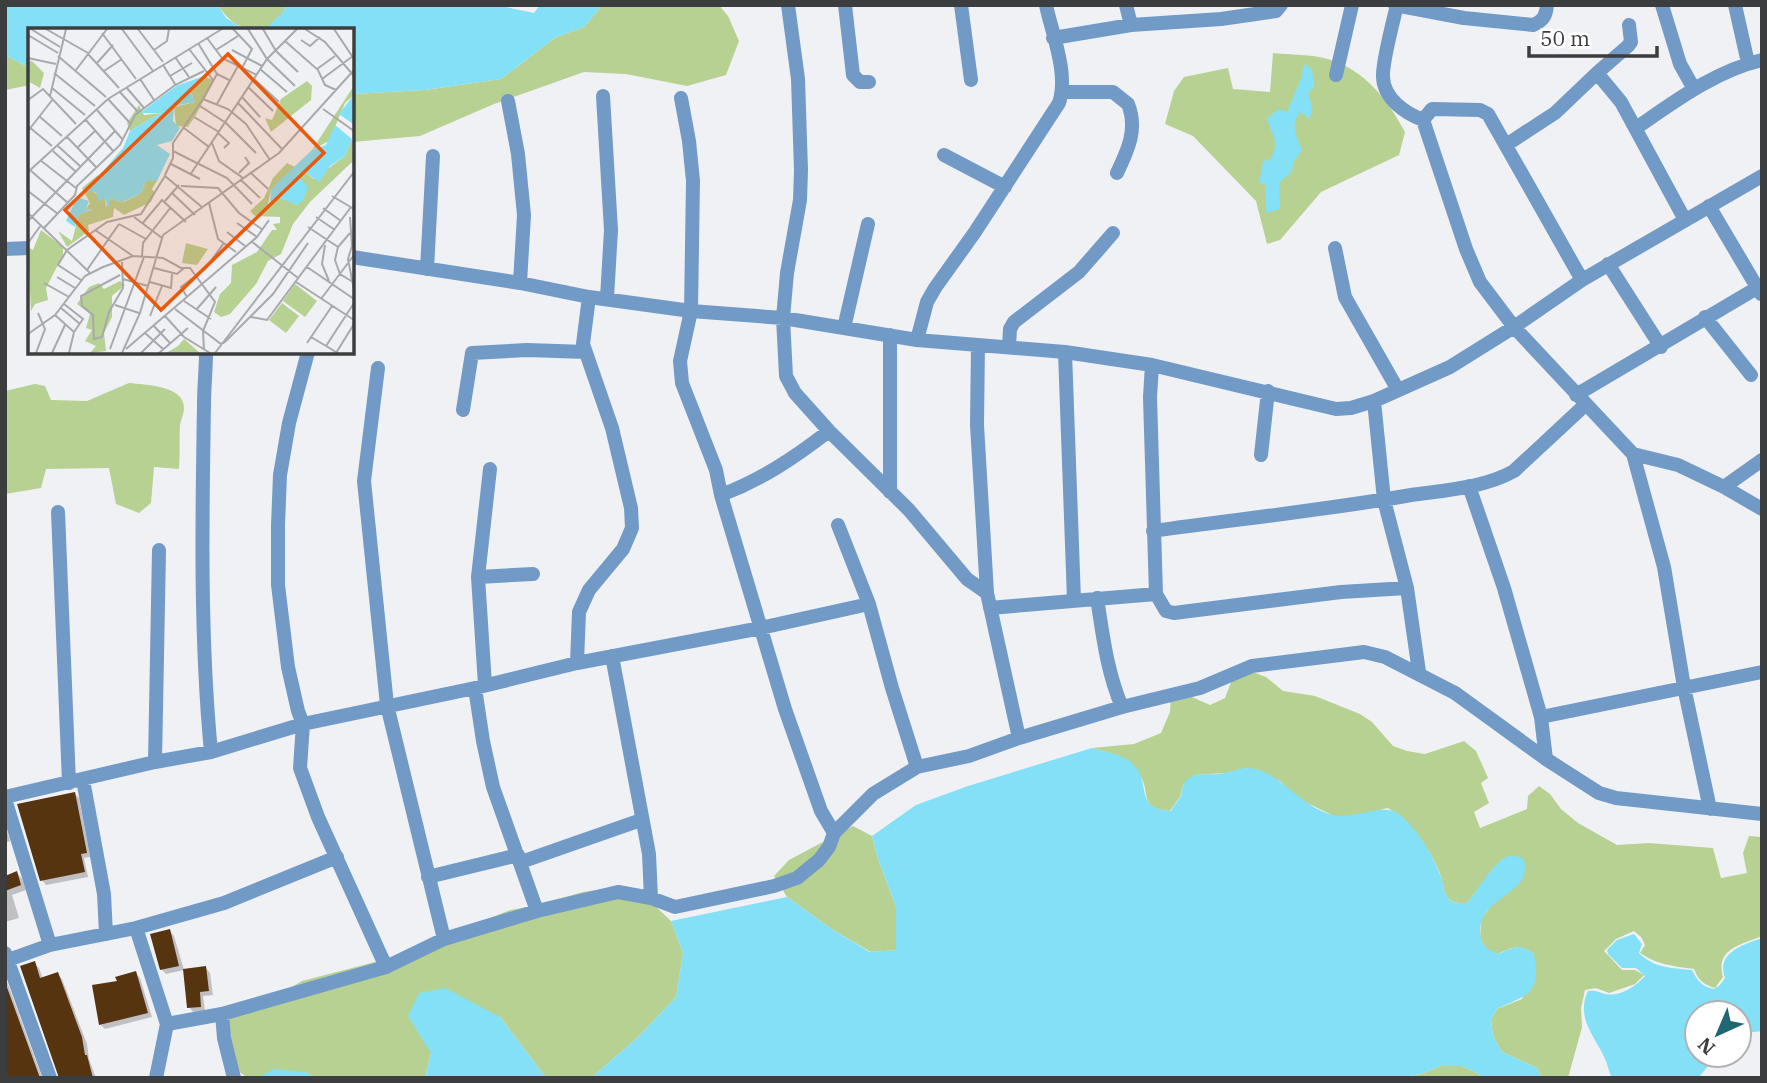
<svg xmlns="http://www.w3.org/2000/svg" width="1767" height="1083" viewBox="0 0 1767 1083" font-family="'IBM Plex Serif',serif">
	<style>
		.green { fill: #b6d191 }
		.water { fill: #84e0f6 }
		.shadow { fill: #0003 }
		.building { fill: #56340f }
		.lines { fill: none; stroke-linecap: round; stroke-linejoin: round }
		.street { stroke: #729ac6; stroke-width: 14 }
		.inset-road { fill: none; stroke: #a8a9ac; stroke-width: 2 }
		.view { fill: #e8590c; fill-opacity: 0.15; stroke: #e8590c; stroke-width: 3.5 }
		.inset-edge { fill: none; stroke: #3c3d3e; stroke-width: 3.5 }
	</style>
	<rect width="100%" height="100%" fill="#f0f1f5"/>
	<path class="green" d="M218 5H283L285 10 266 30C242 30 232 26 218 5Z
		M600 5H719L728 16 739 41 726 75 687 86 626 74 584 72 494 104 420 136 352 142V94L425 90 501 79 556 37 584 27 600 8Z
		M1273 53C1291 55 1311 54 1328 59 1365 70 1388 100 1405 132L1399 155 1321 192 1280 240 1267 244 1256 201 1193 136 1165 124 1174 91 1184 77 1228 68 1233 89 1270 92Z
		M5 55 30 68V85L5 90Z
		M129 383C145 385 184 385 184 408 184 414 181 419 180 425 179 439 180 454 179 469L154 467 151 503 139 513 116 504 109 468 46 469 41 488 5 494V391L35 384 45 386 51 400 87 401Z
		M1237 666 1266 677 1283 691 1315 696 1360 714 1372 722 1393 746 1407 751 1425 754 1464 741 1476 751 1488 778 1481 783 1489 803 1474 812 1480 828 1527 809 1528 796 1539 786 1550 794 1561 809 1578 823 1617 845 1649 843 1713 848 1721 878 1747 873 1743 853 1749 836 1762 837V936C1740 945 1715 949 1723 977L1715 988C1704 985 1698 980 1694 969 1673 966 1658 965 1640 953L1645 945 1641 937 1634 931 1616 939 1604 951 1622 970H1635L1644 975 1635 984 1609 993 1596 988 1585 990 1581 1008 1582 1027 1568 1078H1542L1537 1068 1502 1052 1493 1036 1491 1020 1497 1009 1522 999 1534 954C1521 944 1512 947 1498 954L1486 949 1480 939 1481 919 1489 909 1493 869 1467 903C1460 903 1452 904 1447 897 1443 890 1442 878 1439 871 1427 844 1412 824 1388 808L1355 816H1334L1297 798 1280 781 1247 768 1226 773 1195 775 1183 785 1180 797 1170 811C1137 809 1152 792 1139 774 1126 757 1111 753 1092 748L1134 744 1161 733 1170 712 1171 691 1183 693 1210 705 1225 698Z
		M853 826 872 836 878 859 896 907 897 950 871 952 833 930 787 897 774 876 789 860Z
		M626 886 650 901 671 921 683 953 676 997 637 1038 591 1078H546L500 1017 431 1053 425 1078H316L305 1072 248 1078 234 1068 227 1006 255 1008 302 981 398 956 510 910 530 907 583 892Z
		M1441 1066H1462L1487 1078H1400L1421 1074Z"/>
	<path class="water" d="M5 5H218L226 18 245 30H30V68L5 55Z
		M283 5H497L534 13 540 5H600V8L584 27 556 37 501 79 425 90 352 94V30H264L285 10Z
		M1304 64 1312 69 1314 87 1308 93 1312 107 1310 119 1300 112C1290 126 1296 135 1302 150L1293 163 1292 171 1279 183 1280 209 1266 213 1265 184 1259 183 1263 161 1271 159C1280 138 1272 137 1267 119L1278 109 1287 112 1301 78Z
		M1092 748C1105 752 1123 754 1133 764 1152 782 1133 809 1171 811 1173 807 1177 802 1180 798 1183 791 1181 783 1188 779 1195 772 1209 775 1219 774 1229 773 1240 767 1250 768 1280 771 1300 807 1333 815 1355 820 1384 801 1400 815 1418 830 1433 855 1441 877 1443 883 1444 893 1448 898 1452 904 1461 903 1467 903 1477 891 1493 863 1506 857 1511 854 1518 857 1524 858 1525 865 1526 874 1522 880 1509 898 1481 904 1480 930 1480 944 1485 948 1498 954 1513 947 1520 943 1534 954 1541 994 1529 994 1497 1009L1491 1020 1493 1036 1502 1052 1537 1068 1542 1078H1487L1462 1066H1441L1421 1074 1400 1078H591L637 1038 676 997 683 953 671 921 787 897 833 930 870 952 896 950V907L878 859 872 836 916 805 968 786Z
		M1634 934 1642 944 1639 953C1654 968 1671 968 1692 970 1697 980 1702 987 1714 989L1720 985 1725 978C1716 953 1742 945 1762 938V1031L1739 1034V1013H1697V1055H1717L1700 1076 1697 1078H1612C1609 1072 1608 1067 1606 1061 1596 1037 1575 1019 1588 991 1595 990 1598 992 1605 994 1620 997 1635 987 1645 976L1636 968H1622L1608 954 1607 950 1617 940Z
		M445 988 500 1017 546 1078H425L431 1053 408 1016 419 993Z
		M274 1069 305 1072 316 1078H257Z"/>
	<path class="shadow" d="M75 794 79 798 90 857 84 858 88 877 46 885 42 880Z
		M5 824 10 841 5 843Z
		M17 873 22 879 26 890 12 895 19 918 5 922V878Z
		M170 931 174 936 184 970 166 974 161 969Z
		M34 963 39 968 43 979 57 974 62 979 87 1044 89 1059 96 1078H62Z
		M206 968 210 973 213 995 203 996 205 1011 193 1012 189 1007Z
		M135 973 140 978 152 1017 105 1029 100 1024Z
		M5 976 42 1078H5Z"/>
	<path class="building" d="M75 792 87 853 81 854 85 872 40 881 17 804Z
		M17 871 21 885 5 891V876Z
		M170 929 179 966 160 970 150 934Z
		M35 961 40 978 58 972 82 1037 85 1055H87L93 1078H59L20 966Z
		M206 966 209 991 200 992 201 1007 187 1008 183 969Z
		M136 971 148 1013 99 1025 92 985 117 981 115 977Z
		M5 982 40 1078H7Z"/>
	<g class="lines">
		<path class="street" d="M788 5 798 79 801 170 800 200 787 273 783 318 786 376 795 393 829 431 909 510 967 579 987 593
			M845 5 853 75 860 82H869
			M961 5 971 80
			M1126 5 1131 25
			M1395 5 1464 18 1533 25C1543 21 1546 16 1547 5
			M1397 5C1393 22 1382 63 1383 77 1384 99 1405 113 1423 120
			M1662 5 1680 64 1694 89
			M1735 5 1748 63
			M1053 38 1131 25 1221 19 1276 11 1281 5
			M1597 73 1628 46 1631 42 1629 25
			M1336 75 1352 5
			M1063 92H1113L1128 104C1138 129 1128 150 1117 173
			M603 96 611 230 607 298
			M681 98 689 141 693 181 691 311 680 361 682 383 716 470 721 495 785 709 821 811 834 833
			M508 101 518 154 524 215 520 283
			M1636 128C1674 102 1715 71 1762 60
			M1506 145 1555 113 1597 73 1621 102 1685 220
			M944 155 1005 187
			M1709 206 1761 294
			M1335 248 1345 297 1398 390
			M5 249 30 248
			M352 257 520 283 589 297 691 311 783 318 917 340 1065 352 1152 365 1336 409 1351 408 1374 401 1450 367 1514 327 1582 280 1762 176
			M1608 264 1661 347
			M427 269 433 156
			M1582 280 1488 114 1480 110 1432 109 1423 120 1466 249 1480 282 1514 327 1633 454 1678 465 1724 487 1762 509
			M1705 317 1751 375
			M844 328 868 224
			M917 340 927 302 935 288 975 232 1059 103C1069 74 1052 34 1046 5
			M978 345 977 425 987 593 1019 738 1122 707 1200 688 1252 666 1364 652 1385 657 1455 693 1546 759 1599 793 1616 798 1762 814
			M1009 347 1010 329 1014 322 1079 272 1113 233
			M206 352C206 370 204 387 204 405 202 520 200 637 211 752
			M308 352 289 423 280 475 278 525V585L288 667 298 711 303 724 300 768 318 817 386 967 444 939 537 911 618 892 651 898 675 907 774 886 797 878 819 860 829 847 834 833 873 794 917 767 969 756 1019 738
			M1065 352 1074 600
			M1152 365 1150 397 1156 594 1166 611 1174 613 1341 592 1407 588
			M378 368 364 481 387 705 444 939
			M1576 395 1762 285
			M1374 401 1384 500 1407 588 1419 672
			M463 410 472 353 527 350 586 352
			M1633 454 1664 567 1684 687 1710 809
			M1261 455 1268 391
			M1469 486 1504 588 1541 717 1546 759
			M1724 487 1762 460
			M890 492V335
			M721 495C761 480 794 458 829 431
			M58 512 69 783
			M838 525 869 604 892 688 917 767
			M1153 531C1239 519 1326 510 1411 495 1445 490 1484 488 1514 471L1585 405
			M478 577 490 469
			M1097 598C1103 636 1107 672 1122 707
			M990 608 1156 594
			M612 656 649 854 651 898
			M577 663 579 612 589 590 623 549 632 528 631 508 612 428 583 344 589 297
			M485 685 478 577 533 574
			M475 688 483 741 493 787 537 911
			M1541 717 1762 672
			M155 762 159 550
			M83 780 104 894 106 934
			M5 797 155 762 211 752 303 724 475 688 577 663 761 628 869 604
			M5 799 50 945
			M521 862 641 820
			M428 877 518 855
			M136 928 167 1024 156 1078
			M5 953 50 1078
			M8 960 50 945 136 928 224 903 337 857
			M222 1014 224 1038 234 1078
			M167 1024 222 1014 386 967"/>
	</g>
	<g transform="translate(28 28)">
		<rect width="326" height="326" fill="#f0f1f5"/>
		<path d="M4 33 16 45 12 60 0 53V34ZM176 48 186 53 168 87 160 99 148 98 146 79 167 74 161 60ZM279 53 284 58 283 72 243 104 237 90 244 92 253 71ZM325 59V68L317 75 301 113 284 122ZM111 77 116 87 133 85 102 103 99 95ZM324 111 325 133 282 174 265 196 253 226 240 233 228 256 202 286 193 289 186 284 192 266 203 255 204 237 229 224 244 202H249L245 196 252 195V189L227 188 222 183 236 170 245 150 259 135 267 139 243 162 240 177 253 168 269 177 276 156 269 146 277 144 286 151 317 128ZM70 147 69 155 59 160 77 170 78 179 82 171 96 174 113 165 118 153H129L124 161 127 165 123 174 96 187 86 180 85 189 60 197 61 203 39 219 30 203 44 213 51 186 64 182 58 181 62 175 54 160ZM13 202 35 219V227L18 260 20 272 7 276 3 283 0 219 5 222ZM158 215 180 221 169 237 154 235ZM92 253 97 257 84 268V289L76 305 78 323 62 325 68 318 57 313 64 302 58 300 62 286 49 276 61 259 71 255 76 261ZM267 256 289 273 277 289 255 273ZM254 275 271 288 258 305 241 292ZM156 311 172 325H138L150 318Z" fill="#b6d191"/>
		<path d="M176 48 161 60 167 74 146 78 145 93 152 100 144 113 129 117 142 126 129 153H118L113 165 95 174 82 171 80 181 77 170 70 174 68 164 58 163 95 120 102 103 133 85H112L148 58ZM325 68V96L311 86ZM307 97 324 111 317 128 302 138 291 154 277 144 269 146 280 160 274 174 269 177 249 169 242 179 243 162 249 155 284 122 298 117ZM49 169 61 173 58 181 64 182 51 186 47 199 38 193Z" fill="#84e0f6"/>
		<path class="inset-road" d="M3 1 32 19M18 1 60 25M94 1 125 43M110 1 135 34M205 1 224 21 214 40M220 1 239 31 267 58M235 1 248 23 270 44M277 1 297 14 326 48M306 1 324 28M74 5 108 51M0 7 30 25M179 10 194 30 229 47M273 12 282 18 292 9M257 13 290 42 297 57 308 62M170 15 189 46 201 52M161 21 185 52M126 22 139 13 141 1M188 22 210 8M204 22 234 38M60 26 91 60M30 28 78 69M147 29 161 49M0 30 28 36M69 35 85 17M135 37 147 56M232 41 259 64M289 41 307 28M48 42 79 1M76 43 94 31M26 45 67 78M142 48 164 35M112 51 126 72M226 51 251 74M294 51 325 28M98 59 116 80M220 59 245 83M24 60 57 87M91 63 110 84M22 68 38 1M214 69 232 89M80 71 102 95M175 71 189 46M0 72 15 61 48 96M210 75 254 121M189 76 210 38M172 78 198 95 228 125M295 81 326 103M69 82 95 112M11 88 34 108M166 89 191 104M57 91 86 124M0 98 24 118M156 100 181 119M0 103 25 71M190 105 201 115 196 120M39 109 68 139M184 115 191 133 215 150M30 118 52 138M49 120 67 103M25 123 47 143M145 123 199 150 224 176M12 132 48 160M143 136 172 151M2 142 40 175M0 144 80 71 194 1M211 145 221 135 217 129M223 145 240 161M137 147 145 130V115L175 71 200 81 218 96 242 132M162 147 239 31 269 1M213 152 232 170M153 158 190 160 211 185 235 202M0 163 30 186M144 165 167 187M304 168 326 181M137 173 151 157M181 175 190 211 208 224M295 180 313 193M0 185 62 245M106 189 134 210M288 189 307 202M322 189 324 218 320 231 326 262M0 193 87 103M209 195 229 209M91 196 118 211M114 196 134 172 158 194M280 199 310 219M16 200 47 167 49 158 92 117 107 87 147 57 176 43M67 202 105 228M199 204 217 218M322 205 310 219 307 232 312 246 325 254M223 213 270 250M0 215 13 197M297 217 294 236 301 253M114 228 115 215 143 179M279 239 326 271M154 240H162L187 274 175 303 176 322M59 242 91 196M92 247 53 268 54 278 65 287 66 311 74 309 81 284 95 260 94 234M29 249 47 260M95 251 120 258M53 252 30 237 39 222 79 194 113 186 137 148 175 180M122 254 143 260 144 246M268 254 326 292M16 255 41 269M159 269 153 259 177 241 196 215M293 271 326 227M156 273 183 291M36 276 55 291 46 304M87 277 111 285M33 280 52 296M147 281 193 316 197 314 245 266 280 215M168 282 188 259M27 287 46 304 41 325M122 288 134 258M137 288 156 309 182 325M223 289 239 292 323 179M125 297 142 315M117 305 135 321M0 306 27 287 57 248 75 239 105 228 135 230 155 241 149 246 126 240M283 309 308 324M279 315 304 278M298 318 326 275M82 321 116 229M98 321 229 209 241 192M8 325 17 301 10 285M24 325 37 297M94 325 112 285 135 207 251 125 326 42M113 325 137 301M131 325 160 300M187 325 326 144M308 325 326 296"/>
		<path class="view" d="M200 26 296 125 133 282 37 182Z"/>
		<rect width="326" height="326" class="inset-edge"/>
	</g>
	<rect width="1767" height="1083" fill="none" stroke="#3c3d3e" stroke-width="14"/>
	<g transform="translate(1718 1034) rotate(224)"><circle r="33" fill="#ffffff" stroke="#b1b1b2" stroke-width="2"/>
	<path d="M0-5L12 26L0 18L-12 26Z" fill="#1e6773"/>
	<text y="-10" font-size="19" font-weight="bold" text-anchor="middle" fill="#3c3d3e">N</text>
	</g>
	<path d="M1529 46v10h128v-10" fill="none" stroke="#3c3d3e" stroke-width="3.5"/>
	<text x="1540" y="46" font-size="21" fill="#3c3d3e" stroke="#ffffff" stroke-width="5" paint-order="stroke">50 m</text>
</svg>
